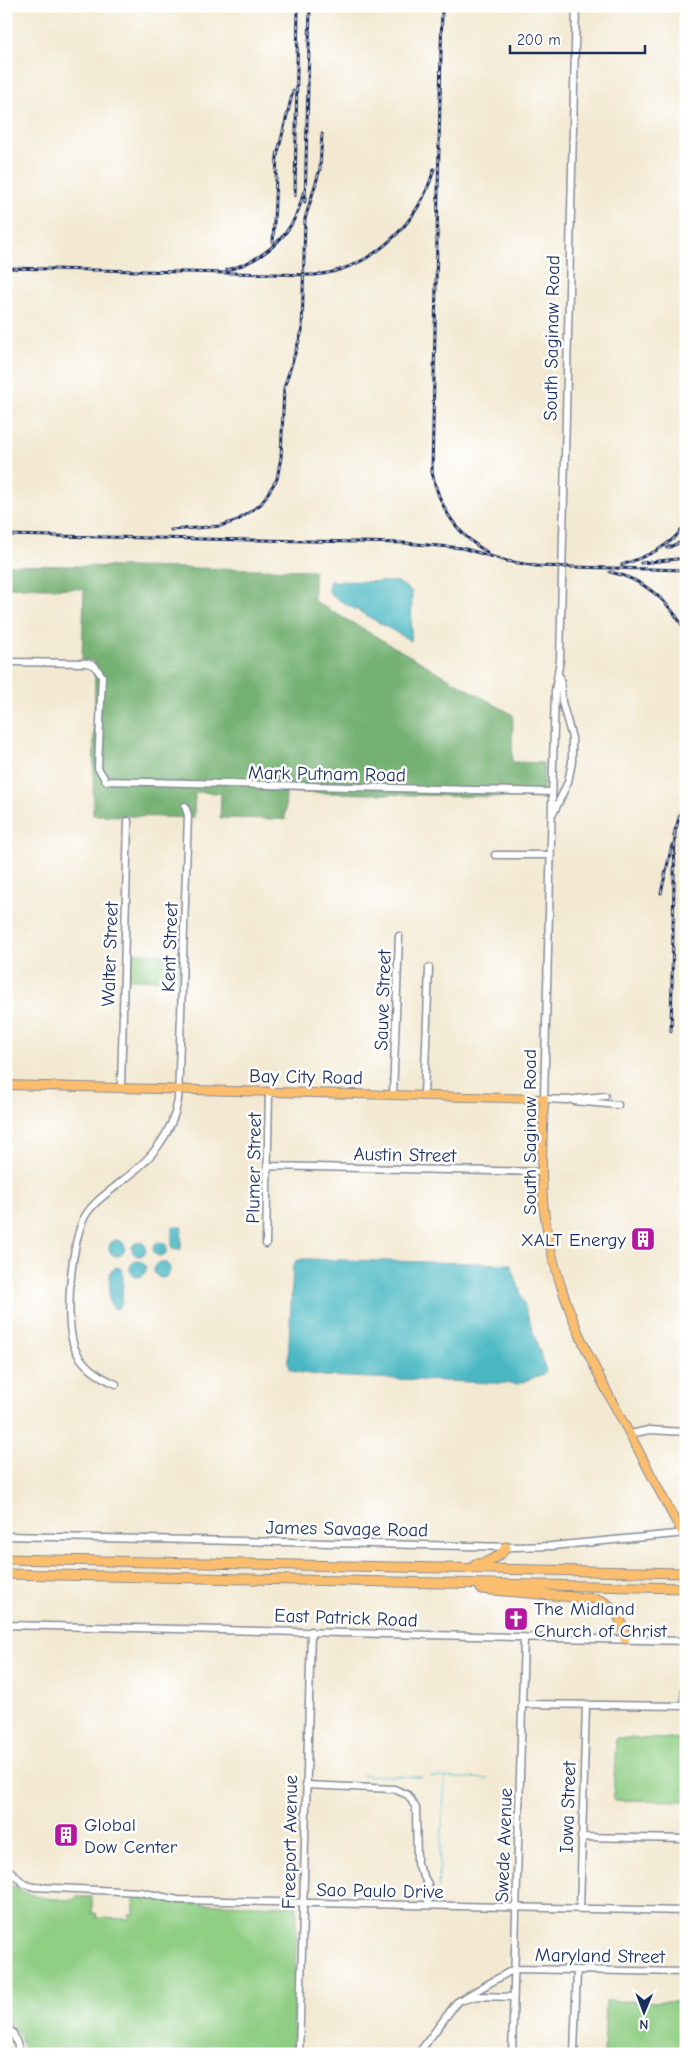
<svg xmlns="http://www.w3.org/2000/svg" width="692" height="2060" viewBox="0 0 692 2060" font-family="'Comic Neue',sans-serif">
	<style>
		.green { fill: #90ce84; stroke: #567e71 }
		.forest { fill: #74b172; stroke: #487068 }
		.water { fill: #4ab8c3; stroke: #327490 }
		.lines { fill: none; stroke-linecap: round; stroke-linejoin: round }
		.stream { stroke: #4ab8c3; stroke-width: 1 }
		.minor-casing { stroke: #878c98; stroke-width: 9 }
		.major-casing { stroke: #878c98; stroke-width: 10 }
		.highway-casing { stroke: #878c98; stroke-width: 11 }
		.minor { stroke: #fff; stroke-width: 6 }
		.major { stroke: #fbbe6e; stroke-width: 8 }
		.highway { stroke: #fbbe6e; stroke-width: 9 }
		.rail-casing { stroke: #1b2f5e; stroke-width: 3 }
		.rail { stroke: #fff; stroke-width: 1; stroke-dasharray: 4; stroke-linecap: butt }
		.labels { text-anchor: middle; stroke-width: 5; stroke-linejoin: round; paint-order: stroke }
		.street-label { font-size: 19px; fill: #1b2f5e; stroke: #fff }
		.poi-label { font-size: 19px; fill: #1b2f5e; stroke: #fff; text-anchor: start }
	</style>
	<rect width="100%" height="100%" fill="#fff"/>
	<filter id="ink" filterUnits="userSpaceOnUse"><feTurbulence type="fractalNoise" baseFrequency=".02" numOctaves="2"/><feDisplacementMap in="SourceGraphic" scale="10" xChannelSelector="R" yChannelSelector="G"/><feConvolveMatrix kernelMatrix="1 2 1 2 8 2 1 2 1" color-interpolation-filters="sRGB"/></filter>
	<filter id="wash" filterUnits="userSpaceOnUse"><feTurbulence type="fractalNoise" baseFrequency=".0096" numOctaves="4" result="noise"/><feDisplacementMap in="SourceGraphic" scale="20" xChannelSelector="R" yChannelSelector="G"/><feGaussianBlur stdDeviation="1.12" result="paint"/><feColorMatrix in="noise" values="0 0 0 0 0 0 0 0 0 0 0 0 0 0 0 0 0 1.4 0 .05"/><feComposite in="paint" operator="in"/></filter>
	<g filter="url(#wash)">
		<rect width="100%" height="100%" fill="#f3e9d2"/>
		<path class="green" d="M128 953 180 954 179 980 127 979Z
			M616 1738 686 1739V1801L613 1800Z
			M6 1881C28 1898 47 1899 73 1900L76 1897H92V1913H96L97 1918 129 1919V1914H134V1895L176 1903 297 1906 293 2054H24C23 2038 19 2030 6 2021Z
			M606 2001 686 2002V2054H604Z"/>
		<path class="forest" d="M6 565 314 570V601L513 715 512 762 543 763 544 798 286 792 285 820 278 819 220 818 221 793 195 792 194 818 93 815 95 661 82 660 84 589 6 587Z"/>
		<path class="water" d="M330 581 398 582 412 592 411 641 332 596 328 590Z
			M172 1227H182L181 1249H172Z
			M109 1248a8 8 0 1 1 16 0a8 8 0 1 1-16 0Z
			M132 1249a7 7 0 1 1 14 0a7 7 0 1 1-14 0Z
			M153 1249a7 7 0 1 1 14 0a7 7 0 1 1-14 0Z
			M302 1259 511 1264 546 1371 543 1374 517 1384 324 1376 296 1372 289 1369 288 1361 293 1266 296 1261Z
			M130 1269a8 8 0 1 1 16 0a8 8 0 1 1-16 0Z
			M154 1270a8 8 0 1 1 16 0a8 8 0 1 1-16 0Z
			M117 1267 121 1269 123 1273 122 1303 120 1307 115 1309 109 1302 110 1272Z"/>
		<g class="lines">
			<path class="stream" d="M361 1775 422 1777
				M431 1777 489 1779
				M438 1889 445 1778"/>
		</g>
	</g>
	<g filter="url(#ink)">
		<g class="lines">
			<defs>
				<path id="minor" d="M576 6 560 660 555 691 544 1099 566 1100 605 1096
					M6 662 87 663 94 665 102 676 98 768 106 781 552 792
					M554 812 568 782 572 762V738L562 702 560 677
					M6 851 7 819
					M495 855H551
					M121 1088 128 821
					M393 1095 399 936
					M424 1095 429 968
					M574 1101 618 1105
					M268 1166 542 1172
					M266 1244 269 1092
					M116 1384C98 1376 85 1368 76 1351 63 1325 71 1241 85 1216 94 1201 108 1193 121 1182 149 1161 172 1136 178 1100L188 815 185 806
					M630 1434 649 1430 686 1432
					M6 1536 514 1547 552 1546 686 1533
					M6 1625 686 1641
					M522 1704 686 1706
					M684 1706 686 1649
					M306 1785 394 1789 408 1795 416 1808 417 1864 428 1884V1905
					M581 1837 686 1839
					M6 1867 24 1884 34 1887 140 1892 178 1900 686 1911
					M580 1909 586 1705
					M463 2000 477 1996 513 1997
					M6 2026 13 2033 21 2054
					M299 2054 311 1631
					M418 2054 457 2002 514 1969 686 1972
					M512 2054 524 1637
					M574 2054 577 1970"/>
				<path id="major" d="M6 1085 544 1099C543 1140 539 1183 546 1224 558 1300 592 1365 628 1431 648 1467 665 1504 686 1539"/>
				<path id="highway" d="M6 1559 686 1573
					M475 1564C489 1563 499 1558 506 1547
					M6 1574 686 1588
					M481 1589 597 1599C616 1605 623 1621 625 1639"/>
			</defs>
			<use href="#minor" class="minor-casing"/>
			<use href="#major" class="major-casing"/>
			<use href="#highway" class="highway-casing"/>
			<use href="#minor" class="minor"/>
			<use href="#major" class="major"/>
			<use href="#highway" class="highway"/>
			<defs>
				<path id="rail" d="M442 6 432 472C439 507 456 534 487 552
					M295 196 298 6
					M305 202 310 6
					M273 244 277 156 293 91
					M6 268 315 275C372 269 419 224 434 169
					M227 270C266 260 296 232 303 193
					M171 530 220 526 238 520 261 504 277 479 281 457 284 388 302 331 305 219 320 169 322 134
					M6 535 405 543 462 548 507 561 536 566 686 570
					M667 548 686 540
					M641 563 686 558
					M622 565C647 556 671 547 686 524
					M610 572C644 579 670 602 686 632
					M674 835 686 794
					M661 893 672 845
					M671 1031 675 830"/>
			</defs>
			<use href="#rail" class="rail-casing"/>
			<use href="#rail" class="rail"/>
		</g>
	</g>
	<defs>
		<symbol id="building-square" viewBox="-11 -11 22 22"><rect x="-9" y="-9" width="18" height="18" rx="4" fill="#b5179e" stroke="#fff"/><path d="M-4-6H4V6H1V3H-1V6H-4ZM-2.5-4.3h1.7v1.8h-1.7ZM.8-4.3h1.7v1.8H.8ZM-2.5-1h1.7V.8h-1.7ZM.8-1h1.7V.8H.8Z" fill="#fff"/></symbol>
		<symbol id="church-square" viewBox="-11 -11 22 22"><rect x="-9" y="-9" width="18" height="18" rx="4" fill="#b5179e" stroke="#fff"/><path d="M-1.2-6h2.4v3.5h3.3v2.4h-3.3V6h-2.4V-.1h-3.3v-2.4h3.3Z" fill="#fff"/></symbol>
	</defs>
	<g fill-rule="evenodd">
		<use href="#building-square" x="629" y="1225" width="28" height="28"/>
		<use href="#church-square" x="502" y="1605" width="28" height="28"/>
		<use href="#building-square" x="52" y="1821" width="28" height="28"/>
	</g>
	<g class="labels">
		<g class="street-label">
			<text transform="translate(551 338) rotate(-89)" y="7">South Saginaw Road</text>
			<text transform="translate(327 773) rotate(1)" y="7">Mark Putnam Road</text>
			<text transform="translate(169 947) rotate(-88)" y="7">Kent Street</text>
			<text transform="translate(109 954) rotate(-88)" y="7">Walter Street</text>
			<text transform="translate(382 1000) rotate(-88)" y="7">Sauve Street</text>
			<text transform="translate(306 1076) rotate(1)" y="7">Bay City Road</text>
			<text transform="translate(529 1132) rotate(-90)" y="7">South Saginaw Road</text>
			<text transform="translate(405 1154) rotate(1)" y="7">Austin Street</text>
			<text transform="translate(253 1168) rotate(-89)" y="7">Plumer Street</text>
			<text transform="translate(347 1528) rotate(1)" y="7">James Savage Road</text>
			<text transform="translate(346 1617) rotate(2)" y="7">East Patrick Road</text>
			<text transform="translate(567 1807) rotate(-88)" y="7">Iowa Street</text>
			<text transform="translate(289 1842) rotate(-89)" y="7">Freeport Avenue</text>
			<text transform="translate(503 1845) rotate(-88)" y="7">Swede Avenue</text>
			<text transform="translate(380 1890) rotate(1)" y="7">Sao Paulo Drive</text>
			<text transform="translate(600 1955) rotate(1)" y="7">Maryland Street</text>
		</g>
		<g class="poi-label">
			<text x="626" y="1246" text-anchor="end">XALT Energy</text>
			<text x="534" y="1615">The Midland<tspan x="534" dy="22">Church of Christ</tspan></text>
			<text x="84" y="1831">Global<tspan x="84" dy="22">Dow Center</tspan></text>
		</g>
	</g>
	<rect width="692" height="2060" fill="none" stroke="#fff" stroke-width="25"/>
	<g transform="translate(644 2012) rotate(181)" stroke="#ffffff" stroke-width="4" paint-order="stroke">
	<path d="M0-4L9 19L0 12L-9 19Z" fill="#1b2f5e"/>
	<text y="-8" font-size="14" font-weight="bold" text-anchor="middle" fill="#1b2f5e">N</text>
	</g>
	<path d="M510 45v8h135v-8" fill="none" stroke="#1b2f5e" stroke-width="2.5"/>
	<text x="517" y="45" font-size="15" fill="#1b2f5e" stroke="#ffffff" stroke-width="4" paint-order="stroke">200 m</text>
</svg>
